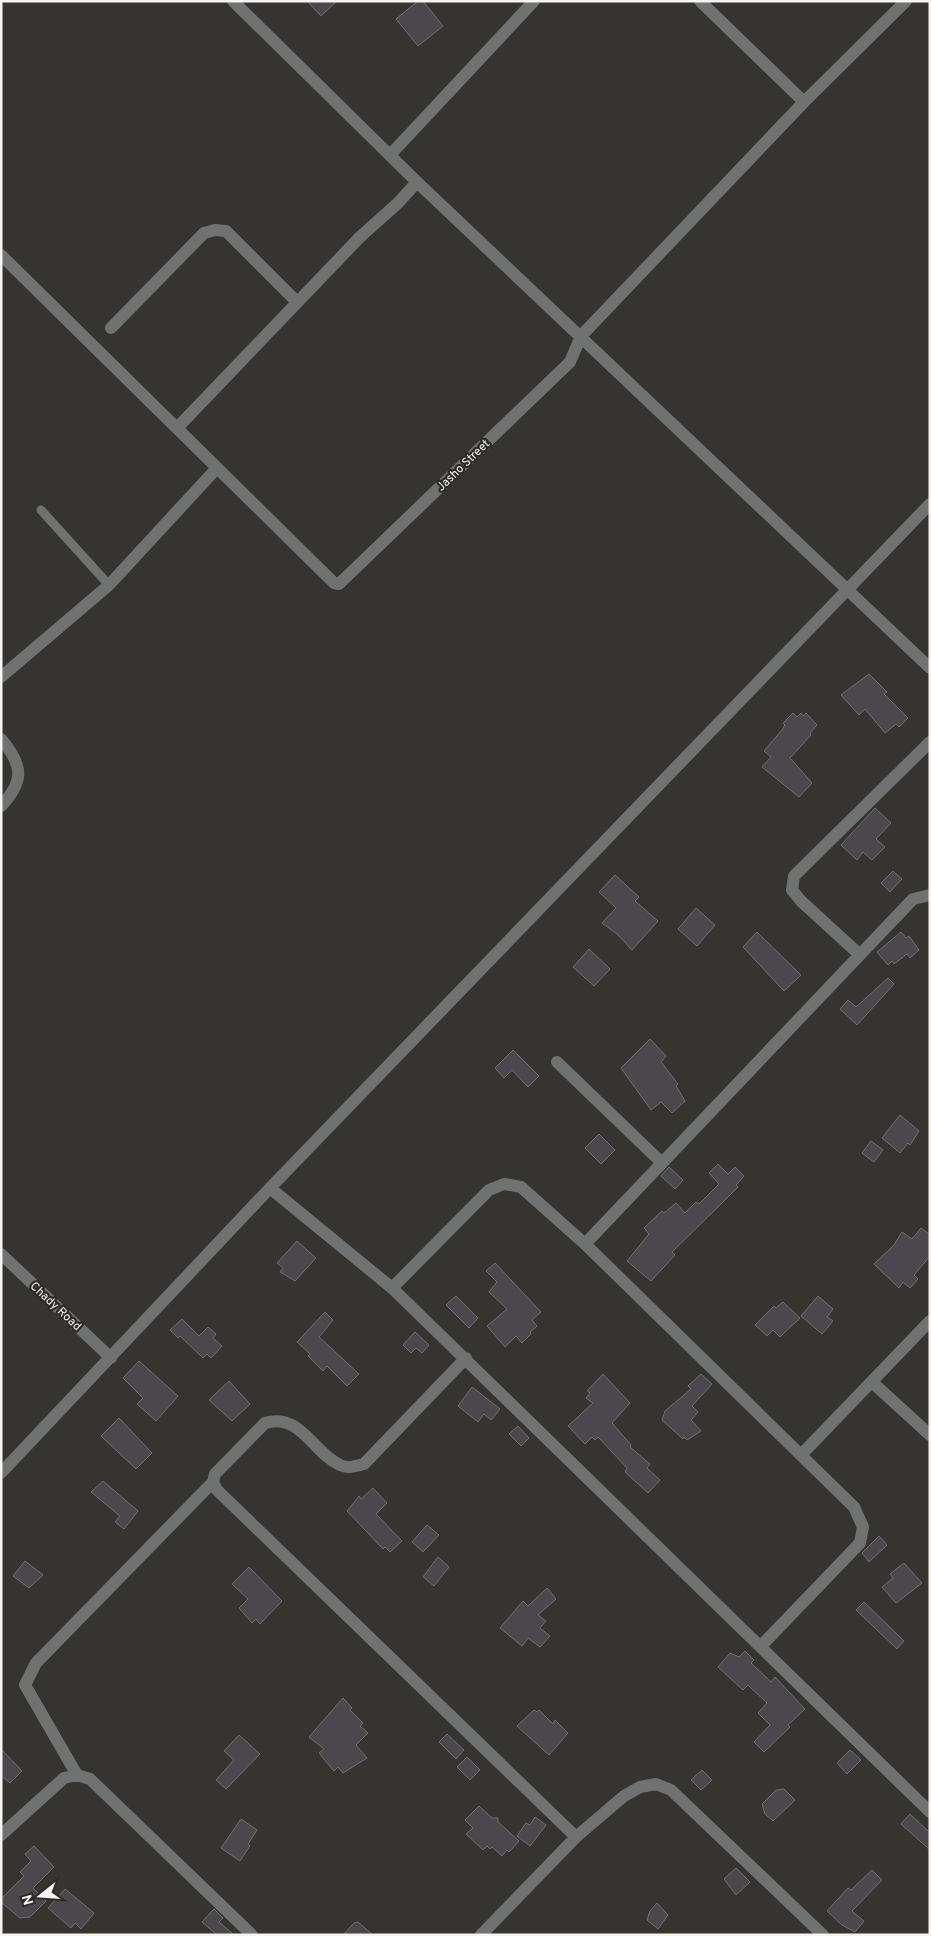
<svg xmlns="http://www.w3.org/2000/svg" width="931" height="1936" viewBox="0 0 931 1936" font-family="Overpass,sans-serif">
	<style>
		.building { fill: #4a484c; stroke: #717074 }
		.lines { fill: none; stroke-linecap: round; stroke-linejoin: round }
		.service { stroke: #6f7271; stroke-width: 9 }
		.minor { stroke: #6f7271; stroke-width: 12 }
		.labels { text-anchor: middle; stroke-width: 4.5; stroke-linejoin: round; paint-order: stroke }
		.street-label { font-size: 12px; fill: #f5f4f2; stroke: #2c2a27 }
	</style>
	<rect width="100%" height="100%" fill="#363431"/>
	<path class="building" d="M307 1H337L321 16Z
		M418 1H423L443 26 418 46 396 19Z
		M869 674 887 692 884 694 908 718 899 727 896 724 885 733 865 709 859 715 841 695Z
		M793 713 797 717 801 713 803 716 806 713 817 725 810 733 811 735 790 758 812 783 799 797 762 767 771 757 764 751 782 730 785 725 783 723Z
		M875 808 891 823 876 839 885 847 872 860 863 852 857 860 841 845Z
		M893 871 902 879 890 892 881 883Z
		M615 875 639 897 635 901 658 921 632 950 617 934 602 923 616 908 599 892Z
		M696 908 715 925 697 946 678 929Z
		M757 932 801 975 784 991 743 947Z
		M901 932 906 938 909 936 919 950 910 958 907 954 894 964 892 961 888 965 877 952Z
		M589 949 610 969 594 986 573 967Z
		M888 978 894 984 857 1025 840 1009 848 1000 856 1007Z
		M650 1039 666 1056 661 1062 678 1084 676 1086 685 1101 672 1113 661 1102 651 1110 621 1068Z
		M513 1050 539 1076 528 1087 512 1070 504 1078 495 1068Z
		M900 1115 919 1131 910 1145 908 1143 900 1153 882 1138Z
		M599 1134 615 1150 601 1164 585 1148Z
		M871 1141 883 1150 874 1162 862 1153Z
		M718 1164 728 1174 735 1167 744 1176 736 1185 738 1187 725 1200 672 1252 675 1255 651 1281 627 1261 649 1234 644 1228 662 1211 664 1213 676 1203 685 1213 696 1202 699 1204 719 1184 709 1173Z
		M669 1167 683 1180 675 1189 661 1176Z
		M921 1228 930 1235V1256L914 1275 918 1279 910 1288 903 1282 899 1288 874 1264 894 1245 902 1232 912 1239Z
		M297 1241 316 1258 295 1281 280 1272 283 1268 277 1263Z
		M495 1263 541 1312 532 1320 537 1326 530 1332 531 1334 522 1343 516 1336 505 1347 487 1326 507 1309 489 1292 497 1282 486 1271Z
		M456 1296 478 1318 469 1328 446 1305Z
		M818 1296 833 1309 827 1317 833 1321 822 1334 801 1316Z
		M783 1302 800 1318 780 1337 773 1330 767 1336 755 1325 774 1306 776 1308Z
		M325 1312 333 1320 319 1337 359 1374 347 1386 327 1366 323 1371 308 1356 310 1354 297 1342Z
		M182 1319 199 1336 208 1327 216 1334 213 1338 222 1346 211 1358 207 1354 203 1358 180 1336 178 1338 170 1330Z
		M415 1332 429 1345 422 1353 416 1348 411 1353 403 1345Z
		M139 1361 178 1396 156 1421 137 1404 143 1398 123 1378Z
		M603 1374 630 1403 612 1423 631 1445 630 1447 650 1464 647 1468 660 1480 648 1493 625 1472 627 1468 598 1437 595 1440 592 1437 585 1444 568 1426 593 1403 586 1398 590 1393 587 1391Z
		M701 1374 712 1384 692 1406 698 1412 691 1420 701 1431 687 1440 684 1437 683 1439 662 1420 665 1411 691 1389 688 1386Z
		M229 1381 250 1404 232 1421 209 1400Z
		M472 1387 500 1409 491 1420 484 1414 478 1422 458 1406Z
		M119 1418 152 1453 136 1469 101 1436Z
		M518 1426 529 1438 521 1446 509 1434Z
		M103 1481 138 1511 124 1529 115 1522 120 1516 91 1492Z
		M373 1488 387 1503 376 1514 402 1541 390 1552 385 1547 383 1549 347 1511 359 1496 361 1499Z
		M427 1525 439 1535 423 1552 412 1542Z
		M879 1536 887 1545 869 1562 862 1553Z
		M438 1557 449 1567 434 1586 423 1577Z
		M25 1561 43 1575 29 1588 13 1576Z
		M904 1563 922 1583 896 1603 882 1587 893 1578 890 1574Z
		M249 1567 282 1601 260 1624 256 1619 252 1623 239 1608 248 1599 232 1584Z
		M547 1588 556 1599 538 1615 546 1621 540 1628 550 1636 540 1647 528 1638 522 1646 500 1628 523 1601 528 1606Z
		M864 1602 904 1641 897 1649 856 1610Z
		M745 1651 754 1660 751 1663 771 1682 775 1677 805 1709 788 1725 790 1727 764 1752 754 1742 770 1725 758 1713 767 1703 748 1685 743 1690 718 1667 730 1653 739 1657Z
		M343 1698 352 1708 350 1710 363 1723 360 1726 368 1733 356 1745 367 1758 343 1773 338 1767 334 1771 319 1753 324 1749 309 1737Z
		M534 1710 537 1712 539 1710 553 1724 555 1720 568 1733 549 1755 517 1726Z
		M447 1734 464 1750 456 1759 439 1742Z
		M239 1735 260 1754 226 1789 216 1780 234 1760 224 1751Z
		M1 1749 22 1771 10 1783 1 1775Z
		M850 1750 861 1760 847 1774 837 1763Z
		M467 1757 480 1770 470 1780 457 1767Z
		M702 1770 712 1780 701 1790 691 1780Z
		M784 1789 795 1800 773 1821 765 1814 762 1804 776 1790Z
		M479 1806 492 1818H498V1822L519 1841 509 1852 507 1850 502 1856 492 1847 490 1849 487 1846 483 1850 466 1834 473 1828 465 1820Z
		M910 1814 930 1833V1850L901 1824Z
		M535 1817 546 1825 530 1846 517 1836 526 1823 530 1825Z
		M241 1819 257 1830 248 1844 250 1846 240 1861 221 1848Z
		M34 1846 54 1867 33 1888 46 1901 30 1917 20 1918 1 1902V1899L24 1876 20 1872 31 1861 25 1854Z
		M736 1868 750 1882 736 1895 724 1879Z
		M872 1870 882 1880 852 1911 864 1921 855 1932 842 1925 827 1911 848 1888 851 1890Z
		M65 1889 94 1913 81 1929 75 1923 71 1928 48 1908Z
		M657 1903 668 1915 658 1929 647 1920 650 1911Z
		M214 1909 223 1918 219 1922 234 1935H217L202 1922Z
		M358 1922 373 1935H343L354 1923Z"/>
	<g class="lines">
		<path class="service" d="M41 510 109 585"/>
		<path class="minor" d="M233 1 417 182 930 668
			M700 1 804 102
			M390 155 534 1
			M1 255 334 583 339 584 570 362 581 336 804 102 906 1
			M111 328 204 233 215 230 226 231 297 302
			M177 428 360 237 398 203 417 182
			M1 677 109 585 217 468
			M1 739C23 765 25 781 1 806
			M860 955 801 901 792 890 794 876 930 742
			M557 1062 662 1163
			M270 1188 392 1288 930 1812
			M585 1244 913 899 930 895
			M1 1254 111 1358
			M392 1288 489 1190 504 1184 521 1187 585 1244 854 1507 863 1527 860 1543 761 1646
			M466 1358 364 1464C356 1466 348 1469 340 1465 313 1453 300 1412 265 1423L215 1474 213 1482 217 1490 576 1837
			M872 1382 930 1435
			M801 1455 930 1321
			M1 1473 270 1188 930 504
			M77 1775 25 1685 36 1663 213 1482
			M1 1835 64 1778 77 1775 90 1779 252 1935
			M481 1935 576 1837 624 1796 640 1787 656 1784 671 1790 823 1935"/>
	</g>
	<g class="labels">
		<g class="street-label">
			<text transform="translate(463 465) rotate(-44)" y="4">Jasho Street</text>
			<text transform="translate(56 1306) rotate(43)" y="4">Chady Road</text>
		</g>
	</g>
	<rect width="931" height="1936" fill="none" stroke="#f5f4f2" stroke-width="5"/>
	<g transform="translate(40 1896) rotate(253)" stroke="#2c2a27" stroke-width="4" paint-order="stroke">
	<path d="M0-4L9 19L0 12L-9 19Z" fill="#f5f4f2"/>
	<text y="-8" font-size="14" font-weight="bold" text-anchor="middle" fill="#f5f4f2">N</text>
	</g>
</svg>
